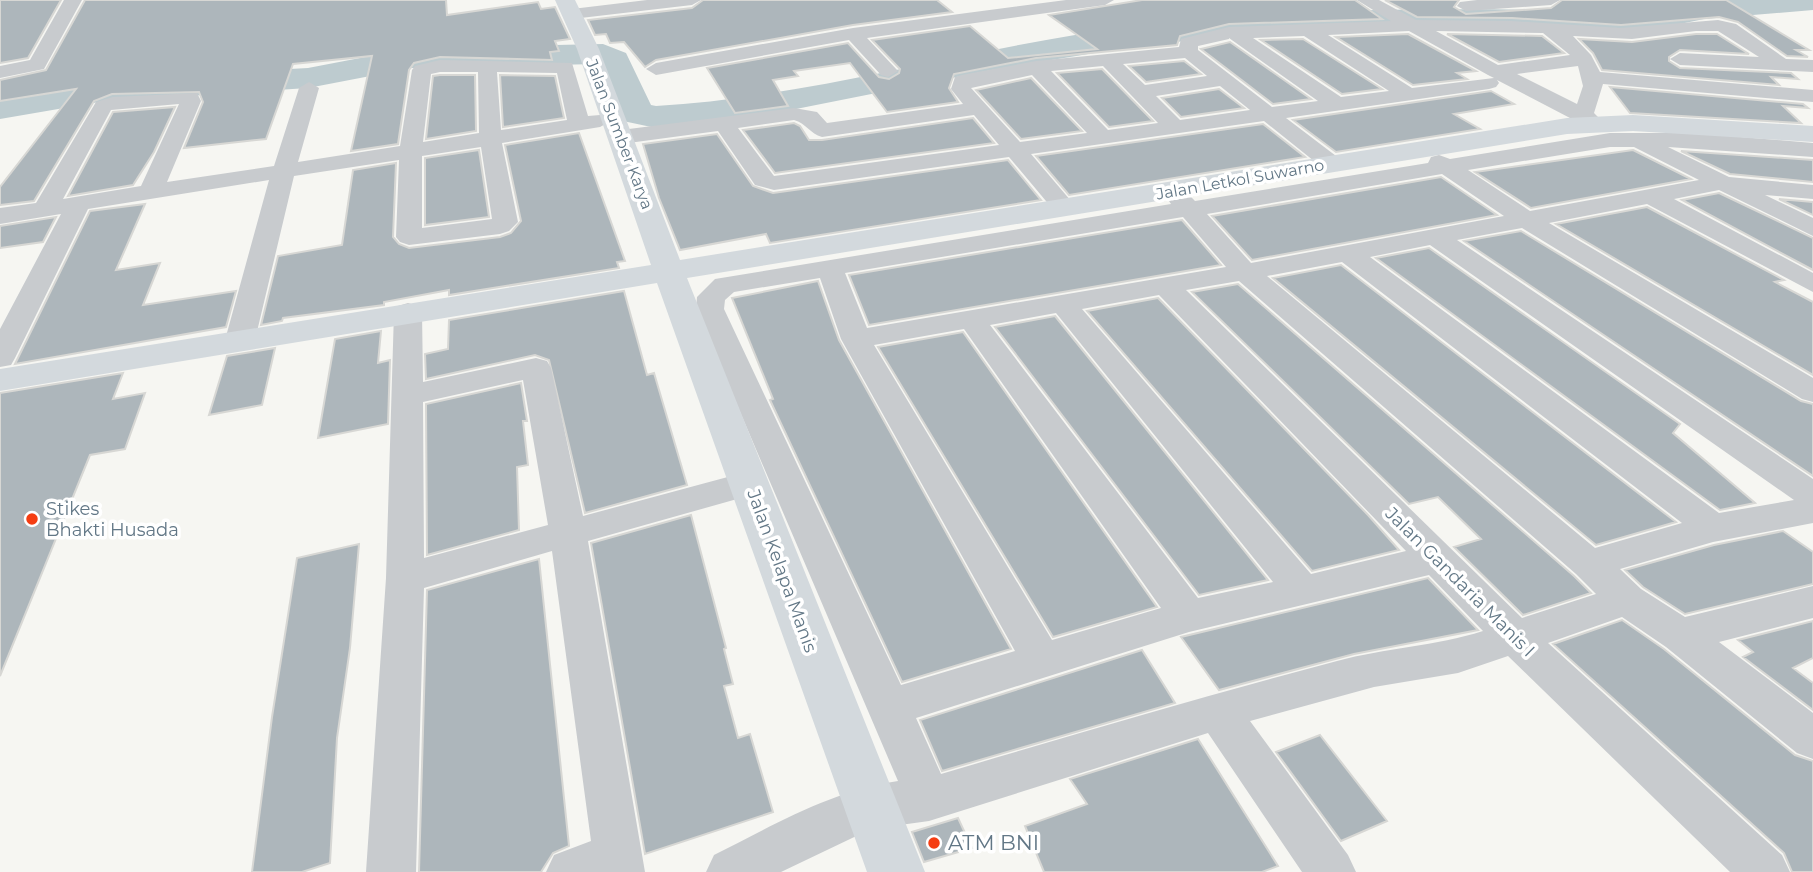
<svg xmlns="http://www.w3.org/2000/svg" width="1813" height="872" viewBox="0 0 1813 872" font-family="Montserrat,sans-serif">
	<style>
		.lines { fill: none; stroke-linecap: round; stroke-linejoin: round }
		.river { fill: #bdcbcf; fill-rule: evenodd }
		.building { fill: #adb6bb; stroke: #d7d7d4; stroke-width: 2 }
		.street { fill: #c8cbce; fill-rule: evenodd }
		.secondary { fill: #d3d9dd; fill-rule: evenodd }
		.poi-dot { fill: #f53d12; stroke: #fff; stroke-width: 2.5 }
		.labels { text-anchor: middle; stroke-width: 7; stroke-linejoin: round; paint-order: stroke }
		.far-street-label { font-size: 16px; fill: #627786; stroke: #fff }
		.poi-label { font-size: 18px; fill: #627786; stroke: #fff; text-anchor: start }
		.street-label { font-size: 18px; fill: #627786; stroke: #fff }
		.near-poi-label { font-size: 21px; fill: #627786; stroke: #fff; text-anchor: start }
	</style>
	<rect width="100%" height="100%" fill="#f6f6f2"/>
	<g class="lines">
		<path class="river" d="M1715 0H1813V10L1704 19 1656 29 1601 33 1542 28 1380 29 1285 32 1142 45 992 70 721 124 656 128 623 121 597 64 412 68 308 88 99 102 0 119V97L99 80 308 68 412 48 603 44 626 53 651 105 656 106C820 96 979 45 1143 25 1274 10 1407 8 1539 10 1560 10 1582 15 1603 14 1641 13 1677 3 1715 0Z"/>
	</g>
	<path class="building" d="M0 0H61L28 58 0 63Z
		M85 0H446L447 15 538 2 541 9 555 7 570 39 555 41 559 51 550 52 552 60 440 57 414 63 409 70 398 144 351 151 372 56 293 64 266 139 184 148 203 102 199 92 112 94 94 101 34 201 0 205V187L76 89 0 101V80L46 70Z
		M703 0H937L952 12 853 25 656 60 645 67 624 42 610 43 606 34 595 35 588 20 692 8Z
		M1142 0H1355L1382 19 1229 24 1180 36 1177 45 1036 58 954 74 949 88 958 102 887 112 850 63 794 71 798 76 773 80 788 106 735 113 707 68 848 43 879 77 889 79 899 73 900 69 872 40 970 26 1008 58 1097 49 1049 15Z
		M1385 0H1459L1454 7 1466 14 1551 8 1562 0H1726L1809 50H1796L1808 57 1787 56 1738 22 1719 17 1621 25 1512 18 1417 17Z
		M1408 34 1476 71 1457 73 1467 79 1413 85 1336 37Z
		M1447 34 1542 36 1564 53 1499 62Z
		M1696 34H1717L1749 54 1680 50 1669 57V61L1680 68 1791 73 1798 79 1771 77 1779 85 1602 70 1593 53 1579 39 1632 42Z
		M1303 39 1382 89 1342 94 1261 40Z
		M1230 42 1311 99 1273 104 1201 49Z
		M1184 61 1201 74 1146 82 1129 66Z
		M1102 69 1153 121 1109 127 1057 73Z
		M440 75H475L476 131 426 139 433 76Z
		M500 75 555 76 564 118 503 127Z
		M1031 78 1082 131 1021 139 976 90Z
		M1610 87 1803 104 1808 108 1783 106 1801 123 1630 113Z
		M1219 89 1244 108 1181 117 1162 98Z
		M1491 91 1514 104 1454 114 1480 129 1336 152 1293 120Z
		M175 107 154 152 133 185 68 196 113 112Z
		M973 118 994 143 775 173 743 130 794 123 800 126 809 140H822Z
		M1263 124 1305 157 1069 195 1036 156Z
		M579 133 625 261 617 262 619 268 449 295V290L384 302V305L283 318 282 321 261 325 278 256 342 245 353 170 396 163 393 237 399 244 409 248 500 237 511 233 521 221 505 145Z
		M717 134 753 186 773 193 1008 160 1041 200 770 243 766 234 680 250 659 198 643 144Z
		M479 150 489 217 425 225V158Z
		M1633 150 1691 179 1531 208 1475 172Z
		M1681 151 1813 160V182L1730 174Z
		M1441 177 1497 215 1252 260 1212 216Z
		M1719 193 1813 238V270L1682 200Z
		M1779 199 1813 202V215Z
		M145 204 116 270 160 263 143 305 236 291 226 327 15 364 90 211Z
		M1647 207 1784 280 1775 282 1813 302V375L1556 224Z
		M56 217 43 242 0 248V226Z
		M1182 220 1221 265 869 325 849 275Z
		M1521 231 1801 401 1813 404V476L1464 241Z
		M1429 248 1680 424 1673 433 1755 503 1720 510 1376 258Z
		M1341 265 1676 522 1596 545 1273 278Z
		M818 281 839 340 1011 649 902 682 770 400 773 399 732 298Z
		M1238 284 1574 576 1591 593 1523 615 1454 547 1481 539 1438 497 1409 504 1192 292Z
		M624 291 647 375 654 373 687 485 585 513 549 360 535 355 426 379 425 354 448 349 449 320Z
		M1158 298 1368 515 1399 550 1312 571 1087 311Z
		M1055 316 1268 580 1199 595 995 327Z
		M381 331 378 363 390 360 388 424 318 438 335 339Z
		M963 332 1157 607 1053 637 878 347Z
		M275 348 262 405 209 415 227 356Z
		M123 373 113 399 145 393 125 449 90 455 0 676V393Z
		M521 383 527 421H523L528 465 517 467 519 530 427 555 426 404Z
		M691 515 726 648 724 649 733 684 724 686 738 738 750 734 773 812 645 854 591 543Z
		M1783 531 1813 552V584L1685 614 1643 587 1625 570 1714 545Z
		M359 544 350 648 337 738 330 863 302 872H252L272 717 297 558Z
		M539 559 569 846 553 853 541 872H419L427 590Z
		M1428 578 1478 630 1354 654 1219 690 1181 637Z
		M1622 620 1664 649 1795 755 1813 761V872H1792L1784 853 1553 644Z
		M1813 621V658L1793 668 1813 683V710L1743 657 1753 652 1738 640Z
		M1142 650 1175 703 942 771 920 720Z
		M1320 735 1387 821 1341 841 1276 752Z
		M1198 739 1278 866 1262 872H1044L1025 826 1087 804 1070 779Z
		M958 818 972 848 924 862 912 832Z"/>
	<g class="lines">
		<path class="street" d="M64 0H82L44 69 0 78V66L30 60Z
			M647 0H701L692 5 572 19 563 14 572 9Z
			M1066 0H1114L1105 5 867 38 898 71 888 77 881 75 849 40 656 75 646 69 656 63 853 28Z
			M1357 0H1379L1416 20 1512 21 1621 28 1718 20 1736 24 1786 59 1813 60V72L1680 65 1670 59 1680 53 1759 57 1718 31H1696L1632 39 1573 36 1591 55 1600 72 1813 90V102L1603 84 1594 113 1604 123 1593 130 1497 80 1499 83 1496 87 1489 89 1286 118 1340 159 1344 164 1340 169H1324L1264 121 1031 154 1077 208 1074 213H1056L1009 157 774 190 755 185 718 131 621 144 610 137 621 130 794 108 817 112 827 123 963 104 951 89 955 77 962 75 1036 61 1179 47 1181 39 1229 27 1391 21ZM1409 31 1488 75 1494 78 1412 88 1328 35ZM1436 31 1543 33 1570 55 1498 65ZM1304 36 1389 91 1341 97 1253 38ZM1229 39V38L1318 101 1272 107 1198 50V46ZM1185 58 1207 76 1145 85 1123 64ZM1103 66 1158 123 1108 130 1051 71ZM1578 66 1583 86 1577 104 1517 74ZM1032 75 1087 133 1020 142 971 88ZM1220 86 1250 110 1180 120 1156 96ZM974 115 999 145 774 176 738 128 794 120C806 123 810 134 822 137Z
			M1477 0H1560L1551 5 1466 11 1457 6 1460 2Z
			M440 60 572 63 588 116 600 115 611 121 600 127 502 143 518 222 509 231 500 234 409 245 400 242 396 237 399 160 294 176 255 340 251 346 240 349 229 346 225 340 269 180 88 209 15 358 11 365 0 367V329L61 214 0 224V208L36 203 96 102 113 97 197 93 201 101 167 182 274 166 299 88 309 82 319 88 298 162 400 146 412 70 415 66ZM440 72H478L479 133 423 142 431 74ZM497 72 557 73 567 120 501 130ZM179 104 141 186 63 199 111 110ZM481 147 492 219 422 228V156Z
			M1610 133H1692L1813 143V157L1668 147 1729 177 1813 185V199L1765 195 1813 218V236L1719 190 1674 199 1813 273V292L1647 204 1549 223 1813 378V402L1802 399 1522 228 1457 240 1813 479V523L1713 542 1620 569 1641 589 1685 617 1813 586V618L1719 642 1813 713V759L1797 753 1666 647 1622 617 1548 643 1782 855 1790 872H1730L1508 656 1458 673 1374 687 1250 721 1348 855 1356 872H1302L1208 733 929 821 871 829 781 872H706L714 855C772 826 833 790 898 781L696 309 697 297 715 279 1171 204 1167 198 1170 193C1182 190 1187 192 1195 201L1428 163 1431 157 1439 155 1450 159ZM1610 147H1634L1699 180 1530 211 1468 170ZM1442 174 1504 216 1251 263 1207 214ZM1183 217 1226 267 867 328 845 273ZM1430 245 1794 500 1719 513 1370 257ZM1342 262 1682 523 1595 548 1267 276ZM820 278 841 339 1015 651 901 685 724 309 725 300 734 292ZM1239 281 1576 574 1596 594 1522 618 1186 290ZM1159 295 1406 551 1311 574 1082 309ZM1056 313 1273 582 1198 598 990 325ZM964 329 1161 608 1052 640 874 345ZM1429 575 1483 631C1436 646 1385 648 1337 661 1204 696 1073 735 941 774L916 718 1189 632Z
			M408 303 418 306 422 312 423 382 536 358 547 361 551 368 583 516 750 471 762 474 767 483 762 492 588 541 645 872H546L554 855 591 841 552 551 424 588 416 872H366L386 578 394 312 398 306ZM523 380 548 525 424 558 423 402Z"/>
		<path class="secondary" d="M555 0H575L599 49 680 260 1567 118 1633 115 1813 126V142L1633 131 1567 134 687 278 925 872H867L657 283 0 391V369L651 265 577 49Z"/>
	</g>
	<g class="poi-dot">
		<circle cx="32" cy="519" r="7"/>
		<circle cx="934" cy="843" r="7"/>
	</g>
	<g class="labels">
		<g class="far-street-label">
			<text transform="translate(620 134) rotate(69)" y="6">Jalan Sumber Karya</text>
			<text transform="translate(1240 179) rotate(-10)" y="6">Jalan Letkol Suwarno</text>
		</g>
		<g class="poi-label">
			<text x="46" y="515">Stikes<tspan x="46" dy="21">Bhakti Husada</tspan></text>
		</g>
		<g class="street-label">
			<text transform="translate(782 571) rotate(70)" y="6">Jalan Kelapa Manis</text>
			<text transform="translate(1460 582) rotate(45)" y="6">Jalan Gandaria Manis I</text>
		</g>
		<g class="near-poi-label">
			<text x="948" y="850">ATM BNI</text>
		</g>
	</g>
</svg>
